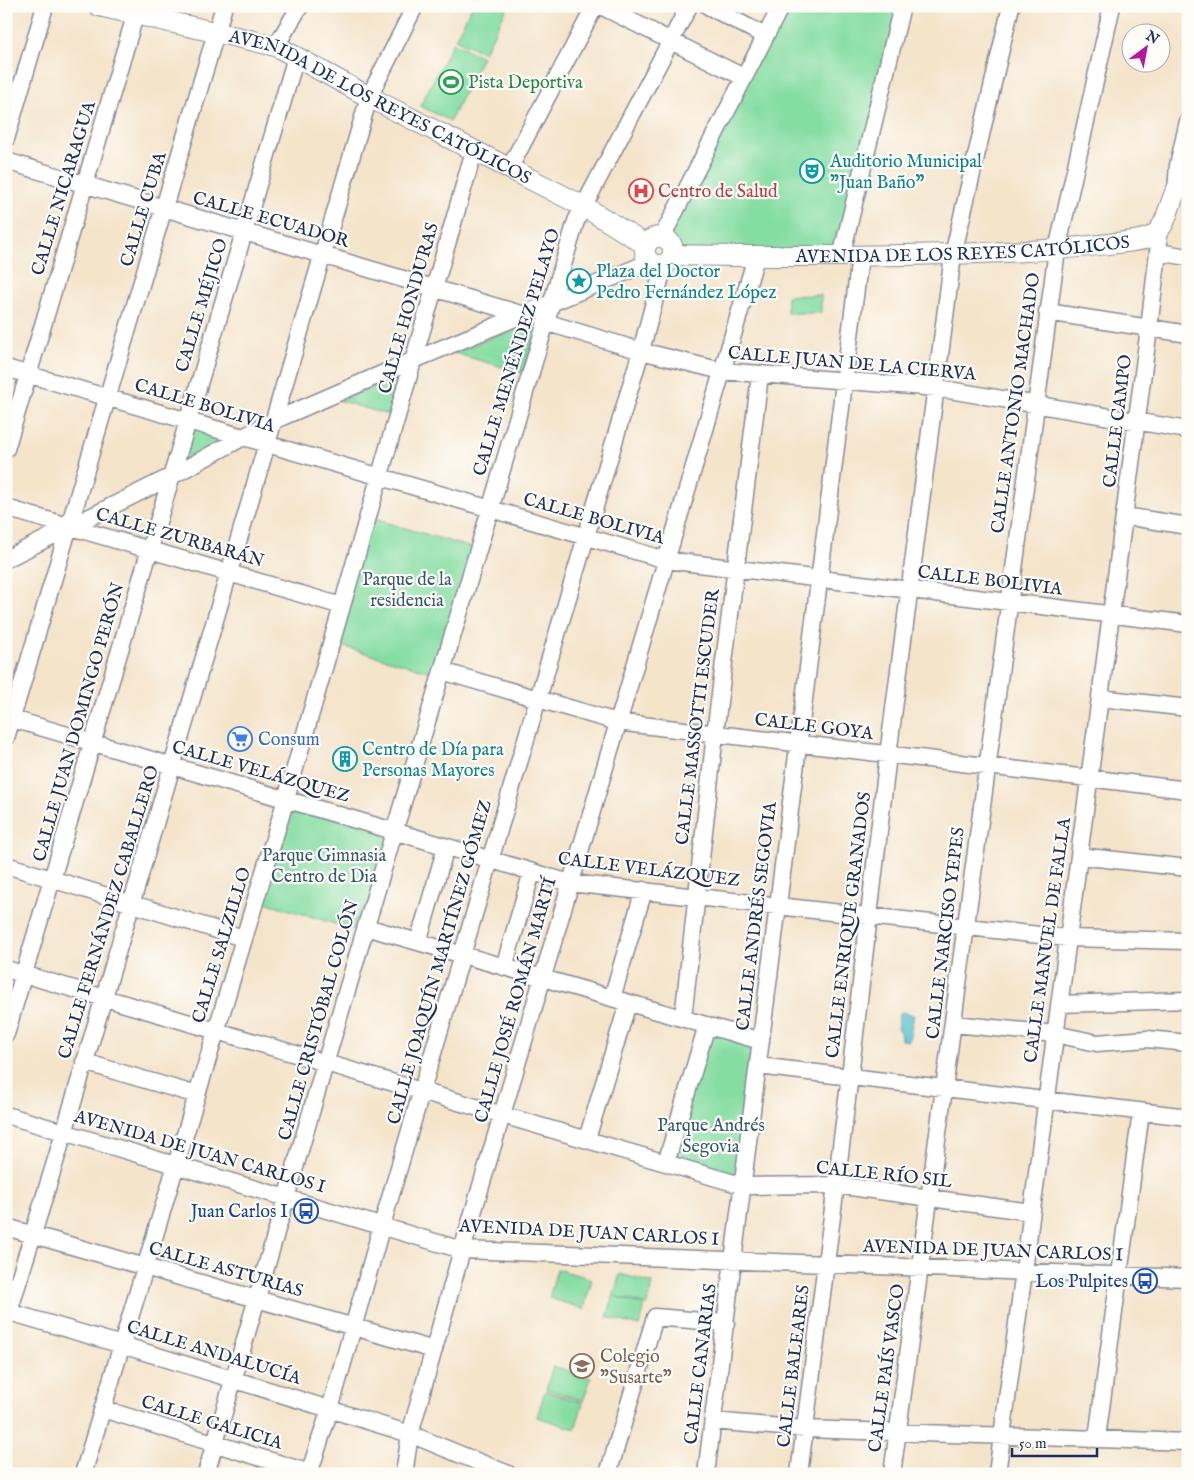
<svg xmlns="http://www.w3.org/2000/svg" width="1194" height="1480" viewBox="0 0 1194 1480" font-family="'IM FELL English',serif">
	<style>
		.green { fill: #84dda1; stroke: #508680 }
		.water { fill: #53bece; stroke: #377696 }
		.lines { fill: none; stroke-linecap: round; stroke-linejoin: round }
		.minor-casing { stroke: #888a94; stroke-width: 19 }
		.major-casing { stroke: #888a94; stroke-width: 22 }
		.minor { stroke: #fff; stroke-width: 16 }
		.major { stroke: #fff; stroke-width: 20 }
		.labels { text-anchor: middle; stroke-width: 4.5; stroke-linejoin: round; paint-order: stroke }
		.leisure-label { font-size: 18px; fill: #27864d; stroke: #fdfcf7; text-anchor: start }
		.street-label { font-size: 18px; fill: #1b2f5e; stroke: #fdfcf7 }
		.culture-label { font-size: 18px; fill: #0d838f; stroke: #fdfcf7; text-anchor: start }
		.health-label { font-size: 18px; fill: #be3a42; stroke: #fdfcf7; text-anchor: start }
		.park-label { font-size: 18px; fill: #355a6f; stroke: #fdfcf7 }
		.shop-label { font-size: 18px; fill: #366cbe; stroke: #fdfcf7; text-anchor: start }
		.transit-label { font-size: 18px; fill: #164399; stroke: #fdfcf7; text-anchor: end }
		.education-label { font-size: 18px; fill: #785e54; stroke: #fdfcf7; text-anchor: start }
	</style>
	<rect width="100%" height="100%" fill="#fdfcf7"/>
	<filter id="ink" filterUnits="userSpaceOnUse"><feTurbulence type="fractalNoise" baseFrequency=".02" numOctaves="2"/><feDisplacementMap in="SourceGraphic" scale="10" xChannelSelector="R" yChannelSelector="G"/><feConvolveMatrix kernelMatrix="1 2 1 2 8 2 1 2 1" color-interpolation-filters="sRGB"/></filter>
	<filter id="wash" filterUnits="userSpaceOnUse"><feTurbulence type="fractalNoise" baseFrequency=".0096" numOctaves="4" result="noise"/><feDisplacementMap in="SourceGraphic" scale="20" xChannelSelector="R" yChannelSelector="G"/><feGaussianBlur stdDeviation="1.12" result="paint"/><feColorMatrix in="noise" values="0 0 0 0 0 0 0 0 0 0 0 0 0 0 0 0 0 1.4 0 .05"/><feComposite in="paint" operator="in"/></filter>
	<g filter="url(#wash)">
		<rect width="100%" height="100%" fill="#f4e4ca"/>
		<path class="green" d="M472 6H508L484 53 455 39Z
			M781 6H902L841 257 671 253 657 246Z
			M453 42 482 57 450 121 420 106Z
			M821 295V313H787V296Z
			M533 320 538 324 523 373 454 353Z
			M398 376 403 381 392 416 340 401Z
			M187 420 241 437 170 477Z
			M368 517 479 550 441 675 331 643Z
			M286 799 394 831 364 933 255 899Z
			M707 1025 761 1041 744 1186 666 1163Z
			M557 1269 592 1279 584 1309 549 1298Z
			M620 1274 653 1283 647 1305 615 1296 645 1306 639 1326 607 1317Z
			M553 1366 591 1378 583 1401 546 1389Z
			M545 1391 583 1403 575 1429 537 1417Z"/>
		<path class="water" d="M902 1012 914 1015 909 1041 901 1040 900 1032 897 1029 899 1014Z"/>
	</g>
	<g filter="url(#ink)">
		<g class="lines">
			<defs>
				<path id="minor" d="M601 6 743 77
					M708 6 765 36
					M276 46 300 6
					M6 139 45 6
					M6 161 524 315
					M509 169 595 6
					M1176 191 1178 165 1188 121
					M662 237 781 6
					M1158 252 1188 257
					M841 257 902 6
					M1047 312 1188 334
					M545 322 641 351 722 371 937 388 1188 430
					M6 368 666 560 1188 624
					M6 449 138 6
					M6 508 342 606
					M1124 516 1188 526
					M6 559 170 477 273 421 414 360 650 262
					M442 671 617 722 1188 790
					M1100 698 1188 708
					M6 717 570 883 1067 938 1188 941
					M6 738 224 6
					M1079 856 1188 868
					M6 865 243 938
					M366 927 761 1041
					M418 942 446 847
					M504 967 532 872
					M6 969 744 1186 836 1185 1031 1212
					M612 998 644 890
					M1059 1004 1188 1000
					M683 1018 715 734 760 375
					M954 1024 1055 1034 1097 1043 1147 1039 1188 1043
					M6 1034 296 57
					M84 1062 197 1095
					M758 1066 1188 1117
					M6 1115 462 1250 1188 1278
					M587 1139 628 1003
					M666 1163 707 1025
					M6 1227 434 1350
					M6 1311 122 1345 410 1434 508 1474
					M9 1312 64 1133 369 97 415 6
					M103 1409 310 1473
					M713 1421 805 1429 1188 1442
					M1097 1438 1141 1112
					M83 1474 286 799 474 151
					M206 1474 325 1064 576 221 689 6
					M309 1474 330 1409 382 1225 641 351 664 265
					M404 1474 410 1434 462 1250 756 257
					M608 1474 655 1317 726 1323
					M706 1474 860 257
					M799 1474 850 1076 888 755 953 255 1011 6
					M892 1474 1057 250 1112 6
					M997 1474 1149 328 1159 244 1157 233"/>
				<g id="major">
					<path id="s1" d="M99 6 276 46 369 97 585 207 646 245"/>
					<circle cx="659" cy="251" r="14"/>
					<path id="s2" d="M673 255C791 257 908 257 1026 251 1054 250 1081 247 1109 244 1122 242 1138 242 1150 237 1173 226 1166 190 1188 178"/>
				</g>
			</defs>
			<use href="#minor" class="minor-casing"/>
			<use href="#major" class="major-casing"/>
			<use href="#minor" class="minor"/>
			<use href="#major" class="major"/>
		</g>
	</g>
	<defs>
		<symbol id="stadium-ring" viewBox="-11 -11 22 22"><circle r="9.5" fill="#fdfcf7" stroke="#2e9e5b" stroke-width="1.5"/><path d="M0-5a6.5 5 0 1 0 0 10a6.5 5 0 1 0 0-10ZM-3.5-1.8h7v3.6h-7Z" fill="#2e9e5b"/></symbol>
		<symbol id="theatre-ring" viewBox="-11 -11 22 22"><circle r="9.5" fill="#fdfcf7" stroke="#0f9aa8" stroke-width="1.5"/><path d="M-5-5.5Q0-4 5-5.5V0Q5 5 0 6Q-5 5-5 0ZM-3.3-2.5H-1v1.5H-3.3ZM1-2.5H3.3v1.5H1ZM-2.8 1Q0 5.5 2.8 1Z" fill="#0f9aa8"/></symbol>
		<symbol id="hospital-ring" viewBox="-11 -11 22 22"><circle r="9.5" fill="#fdfcf7" stroke="#e0444e" stroke-width="1.5"/><path d="M-5-5h3v3.5h4V-5h3V5h-3V1.5h-4V5h-3Z" fill="#e0444e"/></symbol>
		<symbol id="sight-ring" viewBox="-11 -11 22 22"><circle r="9.5" fill="#fdfcf7" stroke="#0f9aa8" stroke-width="1.5"/><path d="M0-6L1.8-2.2L6-1.7L2.9 1.2L3.7 5.4L0 3.3L-3.7 5.4L-2.9 1.2L-6-1.7L-1.8-2.2Z" fill="#0f9aa8"/></symbol>
		<symbol id="supermarket-ring" viewBox="-11 -11 22 22"><circle r="9.5" fill="#fdfcf7" stroke="#3f7fe0" stroke-width="1.5"/><path d="M-6-5.5h2.5l.6 2H6L4.5 2H-2.5L-4.4-4H-6ZM-1.5 3.2a1.3 1.3 0 1 0 .1 0ZM3 3.2a1.3 1.3 0 1 0 .1 0Z" fill="#3f7fe0"/></symbol>
		<symbol id="building-ring" viewBox="-11 -11 22 22"><circle r="9.5" fill="#fdfcf7" stroke="#0f9aa8" stroke-width="1.5"/><path d="M-4-6H4V6H1V3H-1V6H-4ZM-2.5-4.3h1.7v1.8h-1.7ZM.8-4.3h1.7v1.8H.8ZM-2.5-1h1.7V.8h-1.7ZM.8-1h1.7V.8H.8Z" fill="#0f9aa8"/></symbol>
		<symbol id="bus-ring" viewBox="-11 -11 22 22"><circle r="9.5" fill="#fdfcf7" stroke="#1a4fb4" stroke-width="1.5"/><path d="M-5-6H5V4H4V6H2V4H-2V6H-4V4H-5ZM-3.5-4V0h7V-4ZM-3.5 1.2v1.5H-2V1.2ZM2 1.2v1.5H3.5V1.2Z" fill="#1a4fb4"/></symbol>
		<symbol id="school-ring" viewBox="-11 -11 22 22"><circle r="9.5" fill="#fdfcf7" stroke="#8d6e63" stroke-width="1.5"/><path d="M0-5L7-2L0 1L-7-2ZM-4 1L0 2.5L4 1V4Q0 6-4 4Z" fill="#8d6e63"/></symbol>
	</defs>
	<g fill-rule="evenodd">
		<use href="#stadium-ring" x="437" y="68" width="28" height="28"/>
		<use href="#theatre-ring" x="798" y="157" width="28" height="28"/>
		<use href="#hospital-ring" x="627" y="177" width="28" height="28"/>
		<use href="#sight-ring" x="565" y="267" width="28" height="28"/>
		<use href="#supermarket-ring" x="226" y="725" width="28" height="28"/>
		<use href="#building-ring" x="331" y="745" width="28" height="28"/>
		<use href="#bus-ring" x="292" y="1197" width="28" height="28"/>
		<use href="#bus-ring" x="1131" y="1267" width="28" height="28"/>
		<use href="#school-ring" x="568" y="1352" width="28" height="28"/>
	</g>
	<g class="labels">
		<g class="leisure-label">
			<text x="468" y="88">Pista Deportiva</text>
		</g>
		<g class="street-label">
			<text dy="6" stroke="none"><textPath href="#s1" startOffset="301">AVENIDA DE LOS REYES CATÓLICOS</textPath></text>
			<text transform="translate(63 188) rotate(-73)" y="6">CALLE NICARAGUA</text>
			<text transform="translate(143 209) rotate(-73)" y="6">CALLE CUBA</text>
			<text transform="translate(271 219) rotate(16)" y="6">CALLE ECUADOR</text>
			<text dy="6" stroke="none"><textPath href="#s2" startOffset="290">AVENIDA DE LOS REYES CATÓLICOS</textPath></text>
			<text transform="translate(201 305) rotate(-73)" y="6">CALLE MÉJICO</text>
			<text transform="translate(408 308) rotate(-74)" y="6">CALLE HONDURAS</text>
			<text transform="translate(516 352) rotate(-73)" y="6">CALLE MENÉNDEZ PELAYO</text>
			<text transform="translate(852 363) rotate(5)" y="6">CALLE JUAN DE LA CIERVA</text>
			<text transform="translate(1015 403) rotate(-82)" y="6">CALLE ANTONIO MACHADO</text>
			<text transform="translate(205 405) rotate(17)" y="6">CALLE BOLIVIA</text>
			<text transform="translate(1117 421) rotate(-83)" y="6">CALLE CAMPO</text>
			<text transform="translate(594 518) rotate(16)" y="6">CALLE BOLIVIA</text>
			<text transform="translate(180 537) rotate(16)" y="6">CALLE ZURBARÁN</text>
			<text transform="translate(990 580) rotate(7)" y="6">CALLE BOLIVIA</text>
			<text transform="translate(697 717) rotate(-83)" y="6">CALLE MASSOTTI ESCUDER</text>
			<text transform="translate(78 722) rotate(-74)" y="6">CALLE JUAN DOMINGO PERÓN</text>
			<text transform="translate(814 726) rotate(7)" y="6">CALLE GOYA</text>
			<text transform="translate(261 771) rotate(16)" y="6">CALLE VELÁZQUEZ</text>
			<text transform="translate(649 869) rotate(7)" y="6">CALLE VELÁZQUEZ</text>
			<text transform="translate(108 912) rotate(-73)" y="6">CALLE FERNÁNDEZ CABALLERO</text>
			<text transform="translate(756 916) rotate(-83)" y="6">CALLE ANDRÉS SEGOVIA</text>
			<text transform="translate(848 925) rotate(-83)" y="6">CALLE ENRIQUE GRANADOS</text>
			<text transform="translate(945 933) rotate(-83)" y="6">CALLE NARCISO YEPES</text>
			<text transform="translate(1047 940) rotate(-82)" y="6">CALLE MANUEL DE FALLA</text>
			<text transform="translate(221 945) rotate(-73)" y="6">CALLE SALZILLO</text>
			<text transform="translate(439 962) rotate(-74)" y="6">CALLE JOAQUÍN MARTÍNEZ GÓMEZ</text>
			<text transform="translate(515 1000) rotate(-74)" y="6">CALLE JOSÉ ROMÁN MARTÍ</text>
			<text transform="translate(318 1020) rotate(-74)" y="6">CALLE CRISTÓBAL COLÓN</text>
			<text transform="translate(200 1151) rotate(16)" y="6">AVENIDA DE JUAN CARLOS I</text>
			<text transform="translate(884 1174) rotate(6)" y="6">CALLE RÍO SIL</text>
			<text transform="translate(589 1232) rotate(3)" y="6">AVENIDA DE JUAN CARLOS I</text>
			<text transform="translate(993 1250) rotate(2)" y="6">AVENIDA DE JUAN CARLOS I</text>
			<text transform="translate(226 1269) rotate(16)" y="6">CALLE ASTURIAS</text>
			<text transform="translate(214 1352) rotate(17)" y="6">CALLE ANDALUCÍA</text>
			<text transform="translate(700 1364) rotate(-83)" y="6">CALLE CANARIAS</text>
			<text transform="translate(793 1366) rotate(-83)" y="6">CALLE BALEARES</text>
			<text transform="translate(886 1368) rotate(-82)" y="6">CALLE PAÍS VASCO</text>
			<text transform="translate(212 1422) rotate(17)" y="6">CALLE GALICIA</text>
		</g>
		<g class="culture-label">
			<text x="830" y="167">Auditorio Municipal<tspan x="830" dy="21">"Juan Baño"</tspan></text>
			<text x="596" y="277">Plaza del Doctor<tspan x="596" dy="21">Pedro Fernández López</tspan></text>
			<text x="362" y="755">Centro de Día para<tspan x="362" dy="21">Personas Mayores</tspan></text>
		</g>
		<g class="health-label">
			<text x="658" y="197">Centro de Salud</text>
		</g>
		<g class="park-label">
			<text x="407" y="585">Parque de la<tspan x="407" dy="21">residencia</tspan></text>
			<text x="324" y="861">Parque Gimnasia<tspan x="324" dy="21">Centro de Dia</tspan></text>
			<text x="711" y="1131">Parque Andrés<tspan x="711" dy="21">Segovia</tspan></text>
		</g>
		<g class="shop-label">
			<text x="258" y="745">Consum</text>
		</g>
		<g class="transit-label">
			<text x="288" y="1217">Juan Carlos I</text>
			<text x="1128" y="1287">Los Pulpites</text>
		</g>
		<g class="education-label">
			<text x="600" y="1362">Colegio<tspan x="600" dy="21">"Susarte"</tspan></text>
		</g>
	</g>
	<rect width="1194" height="1480" fill="none" stroke="#fdfcf7" stroke-width="25"/>
	<g transform="translate(1146 48) rotate(32)"><circle r="24" fill="#fdfcf7" stroke="#a3aaba"/>
	<path d="M0-4L9 19L0 12L-9 19Z" fill="#b5179e"/>
	<text y="-8" font-size="14" font-weight="bold" text-anchor="middle" fill="#1b2f5e">N</text>
	</g>
	<path d="M1012 1448v8h85v-8" fill="none" stroke="#1b2f5e" stroke-width="2.5"/>
	<text x="1019" y="1448" font-size="15" fill="#1b2f5e" stroke="#fdfcf7" stroke-width="4" paint-order="stroke">50 m</text>
</svg>
